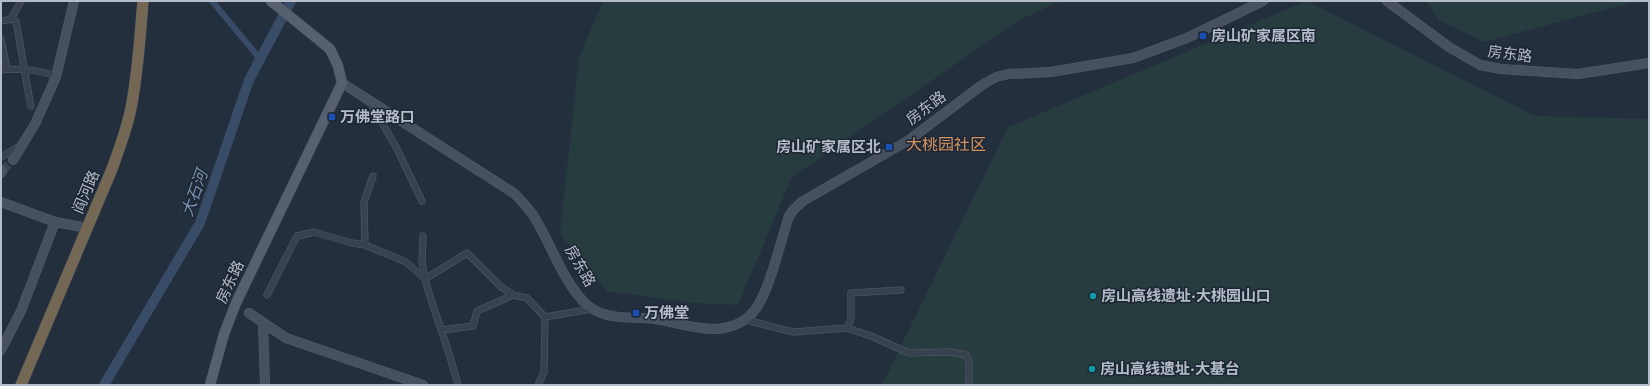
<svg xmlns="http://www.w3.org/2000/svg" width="1650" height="386" viewBox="0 0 1650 386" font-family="Signika,'Noto Sans SC',sans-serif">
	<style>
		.green { fill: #263c3f }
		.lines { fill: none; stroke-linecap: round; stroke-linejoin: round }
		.canal { stroke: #394c67; stroke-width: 6 }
		.river { stroke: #394c67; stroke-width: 10 }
		.secondary-tunnel { stroke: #3a4453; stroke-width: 9; stroke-dasharray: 9 4.5; stroke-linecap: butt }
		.street-casing { stroke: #565f6c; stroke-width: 7 }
		.secondary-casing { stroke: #565f6c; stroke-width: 10 }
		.primary-casing { stroke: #414a57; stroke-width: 11 }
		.highway-casing { stroke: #434c59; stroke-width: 12 }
		.street { stroke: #38414e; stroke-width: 6 }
		.secondary { stroke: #465061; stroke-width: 9 }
		.primary { stroke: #56606e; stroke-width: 10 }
		.highway { stroke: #746855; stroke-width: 11 }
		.transit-dot { fill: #1a4fb4; stroke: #1d2633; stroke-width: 1.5 }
		.culture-dot { fill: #0f9aa8; stroke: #1d2633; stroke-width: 1.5 }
		.labels { text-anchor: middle; stroke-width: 3; stroke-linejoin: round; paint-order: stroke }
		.poi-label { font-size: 15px; font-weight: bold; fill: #b4bcc9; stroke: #1d2633; text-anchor: start }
		.street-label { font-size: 15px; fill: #b4bcc9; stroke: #1d2633 }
		.neighbourhood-label { font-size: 16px; fill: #d59563; stroke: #1d2633 }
		.water-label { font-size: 16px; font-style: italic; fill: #7c92b1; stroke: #1d2633 }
	</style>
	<rect width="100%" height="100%" fill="#242f3e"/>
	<path class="green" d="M603 1H1060L1018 21 792 177 738 305 694 303 607 291 560 234 579 57Z
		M1307 1 1535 116 1649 119V385H882L1008 127Z
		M1426 1H1638L1484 42 1438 20Z"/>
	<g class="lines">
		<path class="canal" d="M212 1 260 59"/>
		<path class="river" d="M104 385 200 223 249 80 291 1"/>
		<path class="secondary-tunnel" d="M2 171 13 160"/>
		<defs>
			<path id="street" d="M11 19 21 1
				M1 21 13 19 16 22C22 51 25 78 31 106
				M1 39 7 69
				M1 70C13 68 46 70 56 77
				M370 102 396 147 422 201
				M1 157 20 146
				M423 236 422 261 425 279
				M365 245 364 202 373 176
				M267 295 297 236 314 232 352 243 365 245 406 262 425 279
				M545 317 592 309
				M746 320 793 332 847 328 871 336 909 353 950 352 966 355 969 361V381
				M847 328 851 319V293L901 290
				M442 330 473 326 477 311 513 295
				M458 385C449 349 435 315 425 279L467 253 500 286 513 295 527 298 545 317 544 372 538 385"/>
			<path id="secondary" d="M1387 1 1449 47 1480 65 1501 69 1578 74 1649 63
				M342 83 515 194C522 202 531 210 536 220 551 245 563 280 583 301 602 322 630 316 655 319 677 322 702 332 724 328 736 326 747 320 755 310 769 292 781 240 789 216L794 209 803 201 909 140 982 85 996 77 1009 74 1051 72 1133 58 1187 38 1263 1
				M13 160 35 124 56 77 74 1
				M1 173 2 171
				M1 202 55 222 21 311 1 350
				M55 222 82 227
				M249 313 286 338 423 385
				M263 322 265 385"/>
			<path id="primary" d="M210 385 224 334 236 303 342 83 338 66 330 49 271 1"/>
			<path id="highway" d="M21 385 112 169C119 149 127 129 131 108 138 73 140 36 143 1"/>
		</defs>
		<use href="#street" class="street-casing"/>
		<use href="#secondary" class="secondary-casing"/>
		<use href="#primary" class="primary-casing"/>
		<use href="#highway" class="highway-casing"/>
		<use href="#street" class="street"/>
		<use href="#secondary" class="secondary"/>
		<use href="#primary" class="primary"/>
		<use href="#highway" class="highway"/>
	</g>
	<g class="transit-dot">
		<rect x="1199" y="32" width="8" height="8" rx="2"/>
		<rect x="328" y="113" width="8" height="8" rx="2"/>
		<rect x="885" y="143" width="8" height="8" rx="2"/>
		<rect x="632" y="309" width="8" height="8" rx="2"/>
	</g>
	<g class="culture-dot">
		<circle cx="1093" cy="296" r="4"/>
		<circle cx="1092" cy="369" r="4"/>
	</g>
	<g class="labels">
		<g class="poi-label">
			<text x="1211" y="41">房山矿家属区南</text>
			<text x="340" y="122">万佛堂路口</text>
			<text x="881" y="152" text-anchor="end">房山矿家属区北</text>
			<text x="1101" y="301">房山高线遗址·大桃园山口</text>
			<text x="644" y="318">万佛堂</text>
			<text x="1100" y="374">房山高线遗址·大基台</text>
		</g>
		<g class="street-label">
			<text transform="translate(1510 54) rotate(7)" y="5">房东路</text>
			<text transform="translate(926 108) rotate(-37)" y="5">房东路</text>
			<text transform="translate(86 192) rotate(-67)" y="5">阎河路</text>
			<text transform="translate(580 266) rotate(60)" y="5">房东路</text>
			<text transform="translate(230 282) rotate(-65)" y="5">房东路</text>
		</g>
		<g class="neighbourhood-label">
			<text x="946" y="150">大桃园社区</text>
		</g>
		<g class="water-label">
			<text transform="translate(194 193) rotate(-70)" y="6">大石河</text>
		</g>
	</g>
	<rect width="1650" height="386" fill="none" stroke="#b4bcc9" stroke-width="4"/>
</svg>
